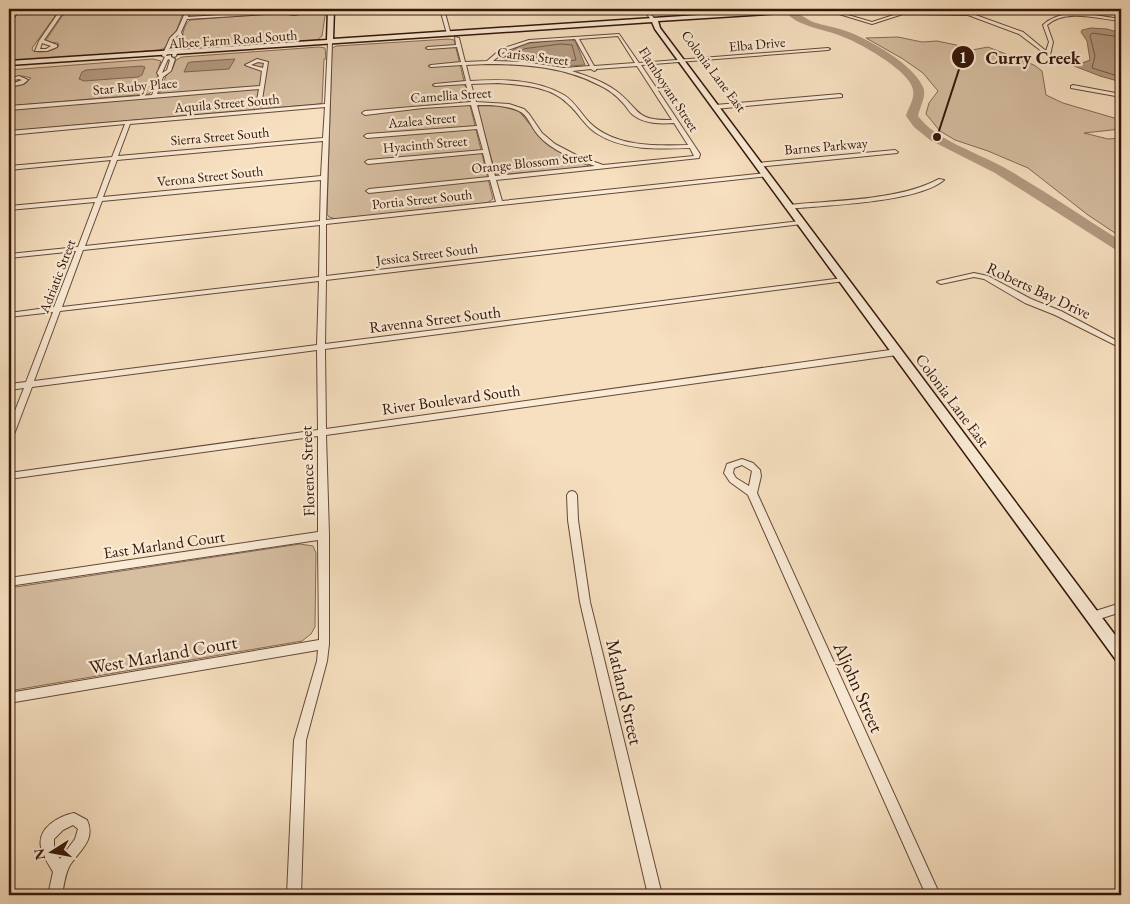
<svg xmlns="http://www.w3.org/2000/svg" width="1130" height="904" viewBox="0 0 1130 904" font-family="'EB Garamond',serif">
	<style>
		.green { fill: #d6bea1; stroke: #856a55 }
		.water { fill: #b59b82; stroke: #816652 }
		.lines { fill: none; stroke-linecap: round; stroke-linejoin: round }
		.shore { stroke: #745846; stroke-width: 1 }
		.river { fill: #b59b82; fill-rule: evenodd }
		.street-casing { stroke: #654837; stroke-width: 2 }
		.secondary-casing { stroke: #341609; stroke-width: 3 }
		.street { fill: #faebd6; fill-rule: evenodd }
		.secondary { fill: #faebd6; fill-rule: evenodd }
		.labels { text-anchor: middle; stroke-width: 4.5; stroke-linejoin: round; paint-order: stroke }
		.far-street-label { font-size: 14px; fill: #341609; stroke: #faebd6 }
		.street-label { font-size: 16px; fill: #341609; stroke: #faebd6 }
		.near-street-label { font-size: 19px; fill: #341609; stroke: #faebd6 }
		.leader { fill: none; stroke: #341609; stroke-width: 2 }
		.callout-dot { fill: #341609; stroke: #faebd6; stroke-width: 2 }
		.mark-label { font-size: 15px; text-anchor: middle; font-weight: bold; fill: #fff }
		.callout-label { font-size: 18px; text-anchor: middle; font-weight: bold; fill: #341609; stroke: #faebd6; stroke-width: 4.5; stroke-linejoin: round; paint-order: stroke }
	</style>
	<rect width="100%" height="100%" fill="#f7e0c0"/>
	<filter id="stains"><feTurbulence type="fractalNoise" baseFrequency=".004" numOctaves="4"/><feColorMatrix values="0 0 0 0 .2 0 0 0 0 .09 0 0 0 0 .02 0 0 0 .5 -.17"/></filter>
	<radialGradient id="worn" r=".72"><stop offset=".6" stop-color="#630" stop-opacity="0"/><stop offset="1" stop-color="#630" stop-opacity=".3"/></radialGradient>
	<path class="green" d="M21 9H60L32 48 33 51C42 53 51 52 59 46L58 43 48 42 46 40 62 16 66 14 144 9H180L183 12C179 24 173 46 160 50L9 62V24Z
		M189 9H289L278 11 192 17 189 16Z
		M308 9H326L322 36 317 40 187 49 181 47C183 38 182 26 190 20L279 13 298 15 307 13Z
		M898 37 922 42 937 41 961 46 962 49H956V53L988 47 1034 65 1042 71 1046 95 1063 103 1121 120V129L1084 133 1108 139 1121 138V237L1088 215 1028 168 988 151 955 140 940 131 926 114 929 103 938 91 923 73 903 59 866 38Z
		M449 39 454 40 493 199 487 203 336 219 329 217 327 214 332 48 336 46Z
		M319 47 325 48 326 59H324L322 103 319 104 9 131V110L158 97 166 76 172 70 176 60 182 57Z
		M153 59 161 61C156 72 159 86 149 94L9 106V88L25 84 31 78 23 76 9 78V70Z
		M493 104 519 111 544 142 563 154 591 167 496 175 477 107 482 105Z
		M300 544 313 546 316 553 315 627 311 634 302 641 9 691V588Z"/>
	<path class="water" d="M1091 28 1107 29 1121 33V54L1116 59 1121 66V82L1100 76 1074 66 1090 60 1087 41 1081 32 1082 30Z
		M561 39 575 40 585 65 568 66 505 60 503 56 523 44Z
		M235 59 229 69 184 72 188 63 191 62Z
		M142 66 145 67 142 75 138 77 84 81 79 79 82 72 86 70Z"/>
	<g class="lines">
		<path class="shore" d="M1121 37 1092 33 1090 36 1095 56 1092 68 1121 77
			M561 44 572 45 576 60 568 61 521 56 519 54 524 49Z"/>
		<path class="river" d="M783 9C795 9 802 17 813 22 824 26 836 27 846 31 869 39 913 64 923 87 927 96 920 106 918 116 935 140 979 153 1005 168 1045 191 1083 217 1121 241V251L1116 250 995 173 930 140 914 127 906 116C908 108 915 99 913 90 911 71 858 42 841 36 821 28 796 27 783 9Z"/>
		<defs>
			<path id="street" d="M16 9H20L11 22H9V18Z
				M61 9H65L63 12 128 9 62 14 44 40 57 45V47L47 51H35L39 41ZM42 43 51 46 46 49H40Z
				M183 9H187L189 13 188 17 282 11 296 9 288 12 294 13 302 10 301 9 306 10V12L294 15 282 13 187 19 181 32 183 37 176 56 174 57 172 56 179 37 178 35 174 39 166 56 171 55V57L175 59 171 71 163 77 157 94 260 86 262 71 245 65 257 59 268 62 261 106 256 105 259 89 9 110V106L152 95 159 76 157 73 165 57 162 56 170 38 177 31 185 13ZM168 59 170 60 167 70 162 73ZM258 62 264 63 263 68 251 65Z
				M424 9H439L411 12 409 11Z
				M440 9H444L451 35 447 34Z
				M643 9H647L656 21H652Z
				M691 9 701 11 749 9 701 13Z
				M903 12 970 13 1023 32 1046 51 1049 42 1043 25C1062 6 1097 16 1121 19V21C1099 19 1066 8 1047 25L1053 42 1050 55 1048 56 1019 34 968 15 903 14 872 24 839 14 841 13 872 22Z
				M619 34 639 63 828 48 830 49 828 50 641 65 700 154 699 158 496 180 502 201 766 173 768 174V176L326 224V276L800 221 803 223 802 224 326 280 325 344 843 278 846 280 845 281 325 349 326 429 897 349 901 352 897 355 326 435 329 535V644L327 661 306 740 301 895H287L294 740 317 661 318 650 9 703V693L319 640 318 540 9 586V578L318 532V436L9 479V473L318 430 317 350 32 387 13 437 12 439 9 440V426L24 388 9 390V384L26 382 53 312 9 317V313L54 307 76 251 9 258V254L78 247 95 202 9 210V206L97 198 111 160 9 170V166L112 157 125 124 9 135V131L325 104 328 42 330 41 332 42 326 220 496 202 490 180 369 193 366 191 369 189 489 177 483 153 368 164 365 162 368 160 483 150 477 129 367 138 364 136 367 134 477 126 471 105 423 108 365 115 362 113 365 111 471 102 466 84 435 86 433 85 435 84 466 81 462 65 431 67 429 66 431 65 461 62 457 47 428 49 426 48 428 47 456 45 455 37 459 38 465 62 487 61 501 49 529 40ZM618 36 635 63 594 66 579 39ZM575 39 590 66 564 68 525 62 493 61 505 51 530 42ZM487 64C526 64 564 67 599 85 608 89 617 96 623 103 627 107 629 112 633 115 645 124 660 124 674 123L688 145C655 146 615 147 590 123 581 114 575 102 564 95 536 79 501 79 470 81L466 65ZM637 66 672 120C633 121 641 109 615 90 602 81 587 76 572 71L591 69 594 71 596 70V69ZM498 83C521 85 550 86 567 103 578 112 584 125 596 133 623 151 660 149 690 148L694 156 603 165 578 156 555 144 542 133 529 114 524 109 509 104 476 102 471 84ZM477 105C490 105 506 105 519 111 528 115 531 127 538 135 552 151 574 159 595 166L495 176ZM325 107 323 138 118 156 130 124ZM323 141 321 176 103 197 117 160ZM321 180 320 221 85 246 102 201ZM320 225 319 277 62 307 83 250ZM319 281 317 345 34 381 60 311Z
				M19 76 28 80 23 84 9 87V85L22 80 19 79 9 81V79Z
				M1073 85 1121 94V97L1071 88V86Z
				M840 94 842 95V97L715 109 712 107 715 105Z
				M895 150 898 152 897 153 758 167 755 165 758 163Z
				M939 179 944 180C917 203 825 205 788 209L785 207 788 205C834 200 898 201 939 179Z
				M974 273 988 276 1031 299 1061 311 1121 343V348L1055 315 1025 303 984 279 974 277 941 284 937 282 939 281Z
				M742 459 753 463 760 470 761 476 757 493 940 895H926L748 495 730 482 724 473 727 464ZM742 465 752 471 749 486 736 478 733 473 734 468Z
				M572 491 575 492 577 495 578 520 590 602 662 895H648L580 602 568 520 567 495 569 492Z
				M1121 603V612L1093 621 1089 619 1088 616 1089 613Z
				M74 813 87 820C96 840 80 850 70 865 65 874 64 885 62 895H48L53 872C49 864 42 856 41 847 37 828 59 816 74 813ZM73 825 78 829 75 839 60 859 54 849V839L63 830Z"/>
			<path id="secondary" d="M328 9H334L333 39 789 9H846L843 11 797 12 658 21 660 28 1121 643V662L1116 660 655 29 652 22 9 65V61L327 40Z"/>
		</defs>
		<use href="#street" class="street-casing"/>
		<use href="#secondary" class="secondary-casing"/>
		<use href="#street" class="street"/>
		<use href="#secondary" class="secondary"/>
	</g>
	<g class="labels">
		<g class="far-street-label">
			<text transform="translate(233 39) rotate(-4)" y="5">Albee Farm Road South</text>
			<text transform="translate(757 44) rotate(-5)" y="5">Elba Drive</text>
			<text transform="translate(533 56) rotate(7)" y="5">Carissa Street</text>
			<text transform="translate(714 71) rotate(53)" y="5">Colonia Lane East</text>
			<text transform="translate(135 86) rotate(-5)" y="5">Star Ruby Place</text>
			<text transform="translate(669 89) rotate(57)" y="5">Flamboyant Street</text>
			<text transform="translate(451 95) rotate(-4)" y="5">Camellia Street</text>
			<text transform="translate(227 103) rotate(-5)" y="5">Aquila Street South</text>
			<text transform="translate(422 120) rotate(-5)" y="5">Azalea Street</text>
			<text transform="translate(220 136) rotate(-5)" y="5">Sierra Street South</text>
			<text transform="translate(425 144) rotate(-5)" y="5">Hyacinth Street</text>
			<text transform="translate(826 146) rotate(-5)" y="5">Barnes Parkway</text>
			<text transform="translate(532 162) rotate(-6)" y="5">Orange Blossom Street</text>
			<text transform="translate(210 176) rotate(-6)" y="5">Verona Street South</text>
			<text transform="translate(422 199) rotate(-6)" y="5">Portia Street South</text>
			<text transform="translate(427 254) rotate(-7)" y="5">Jessica Street South</text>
			<text transform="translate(57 276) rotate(-69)" y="5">Adriatic Street</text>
		</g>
		<g class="street-label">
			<text transform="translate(1039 290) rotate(25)" y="6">Roberts Bay Drive</text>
			<text transform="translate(435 319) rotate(-7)" y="6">Ravenna Street South</text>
			<text transform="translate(451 399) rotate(-8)" y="6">River Boulevard South</text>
			<text transform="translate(953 400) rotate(53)" y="6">Colonia Lane East</text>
			<text transform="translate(307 471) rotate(-92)" y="6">Florence Street</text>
			<text transform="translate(164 544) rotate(-8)" y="6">East Marland Court</text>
		</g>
		<g class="near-street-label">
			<text transform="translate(163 654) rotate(-10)" y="7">West Marland Court</text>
			<text transform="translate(859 687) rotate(66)" y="7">Aljohn Street</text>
			<text transform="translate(625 692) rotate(77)" y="7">Matland Street</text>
		</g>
	</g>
	<path class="leader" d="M937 137L963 57"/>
	<g class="callout-dot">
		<circle cx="937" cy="137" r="5"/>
		<circle cx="963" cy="57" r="12"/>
	</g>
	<g class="mark-label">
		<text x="963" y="63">1</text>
	</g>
	<g class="callout-label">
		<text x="1033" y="64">Curry Creek</text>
	</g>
	<rect width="1130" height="904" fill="none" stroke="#f7e0c0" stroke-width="30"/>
	<rect x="10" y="10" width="1110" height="884" fill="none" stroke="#341609" stroke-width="2.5"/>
	<rect x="15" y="15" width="1100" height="874" fill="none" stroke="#341609"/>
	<g transform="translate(52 852) rotate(259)" stroke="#faebd6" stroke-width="4" paint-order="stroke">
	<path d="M0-4L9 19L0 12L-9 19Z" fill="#341609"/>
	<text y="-8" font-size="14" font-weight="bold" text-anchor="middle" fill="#341609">N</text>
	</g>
	<rect width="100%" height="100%" filter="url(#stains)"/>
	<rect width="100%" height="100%" fill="url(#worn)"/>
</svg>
